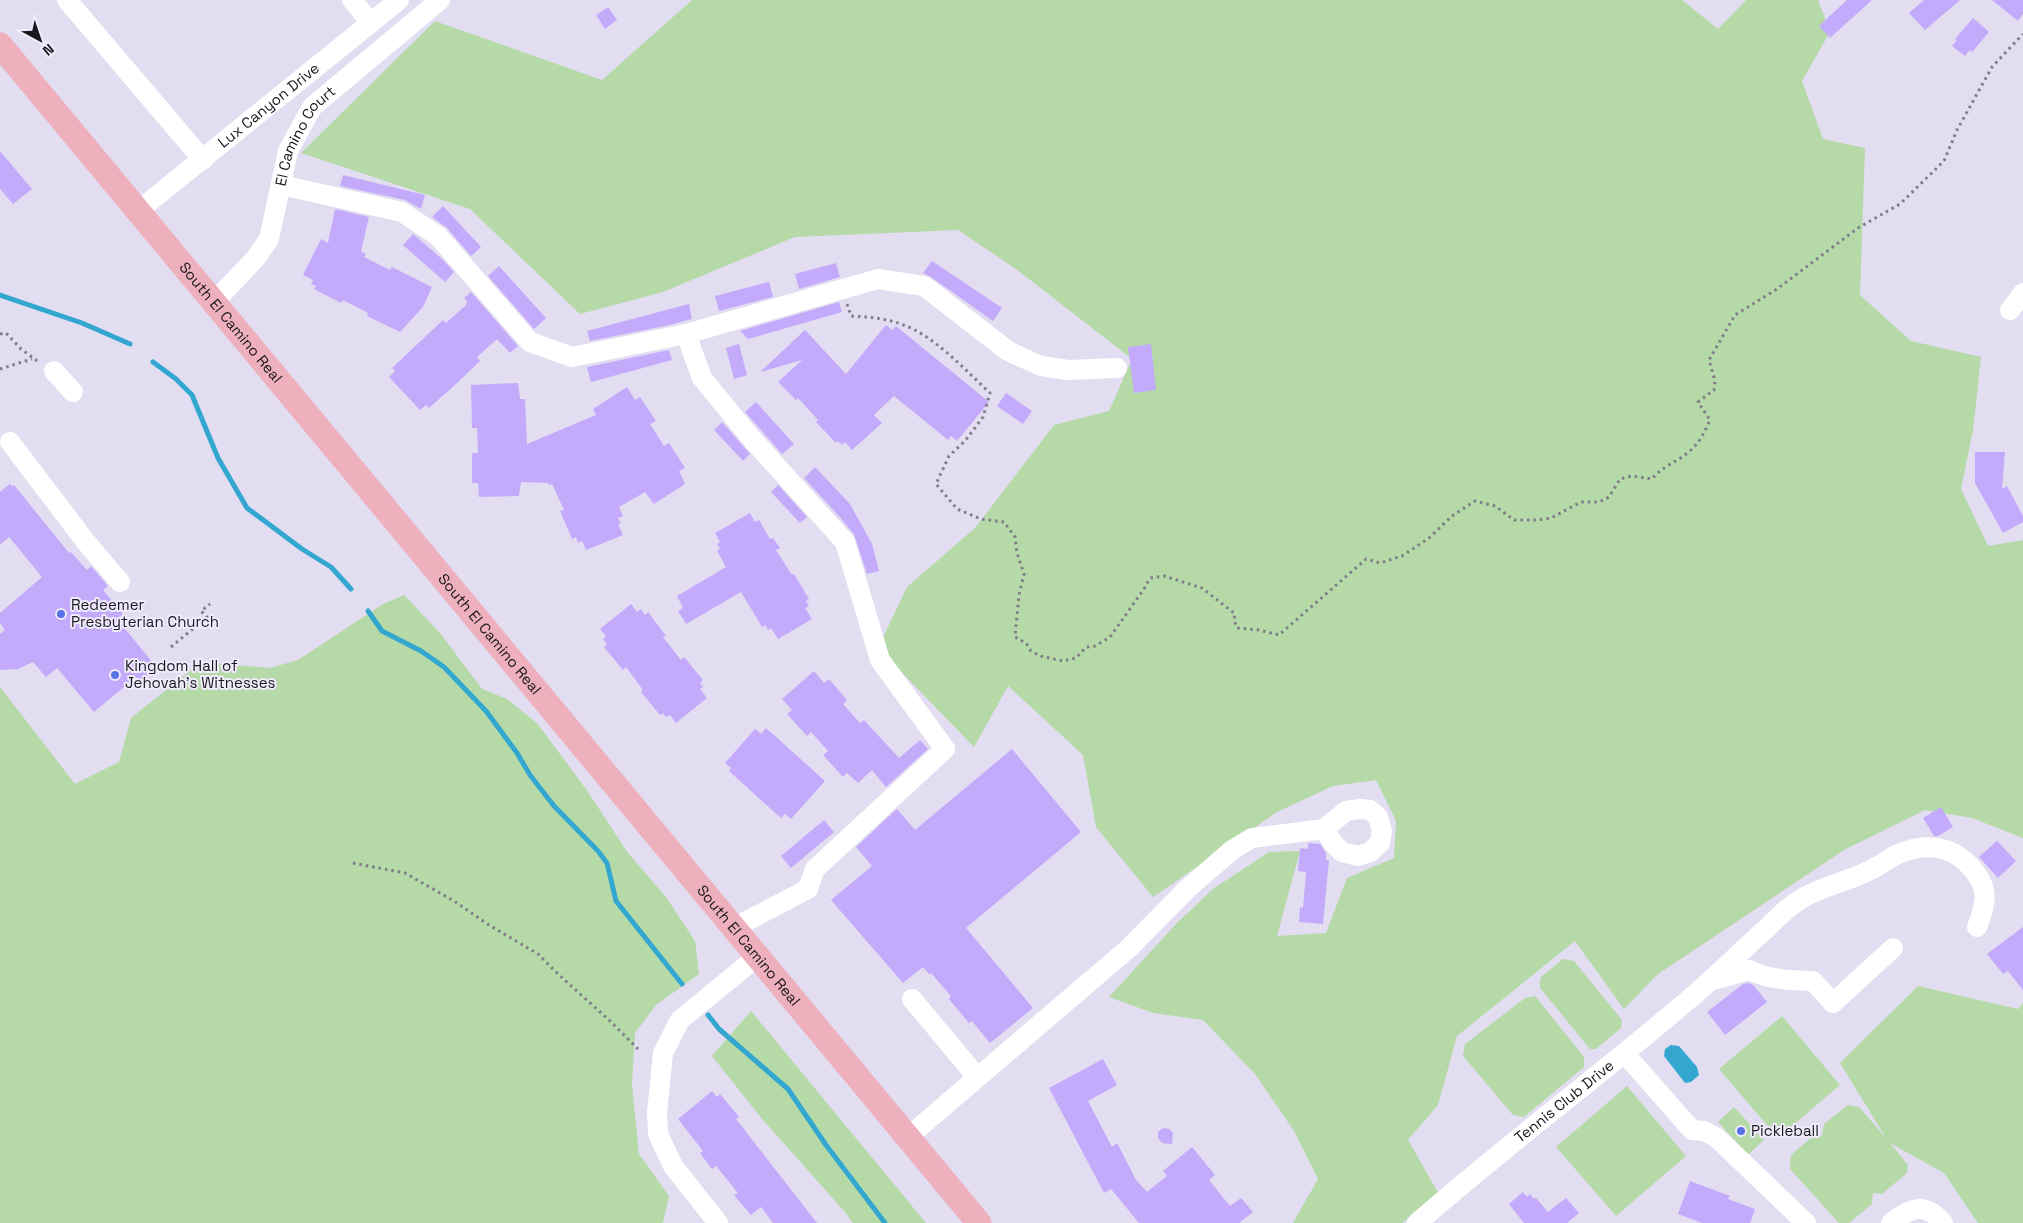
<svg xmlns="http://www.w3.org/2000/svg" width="2023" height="1223" viewBox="0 0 2023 1223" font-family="'Space Grotesk',sans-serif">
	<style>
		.green { fill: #b5daa8 }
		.water { fill: #34a7d0 }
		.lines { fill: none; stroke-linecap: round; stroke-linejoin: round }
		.stream { stroke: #34a7d0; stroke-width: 5 }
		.building { fill: #c4aafb }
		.path { stroke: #7f7c88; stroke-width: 3; stroke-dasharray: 2.5 4; stroke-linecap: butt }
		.minor { stroke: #fff; stroke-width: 20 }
		.major { stroke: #eeb0bc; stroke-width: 25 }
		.poi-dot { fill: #5872e8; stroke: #f0ebfd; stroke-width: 2 }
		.labels { text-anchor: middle; stroke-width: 4; stroke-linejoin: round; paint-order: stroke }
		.street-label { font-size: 15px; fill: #1a181e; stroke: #f0ebfd }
		.poi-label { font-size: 15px; fill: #1a181e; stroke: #f0ebfd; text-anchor: start }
	</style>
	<rect width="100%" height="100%" fill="#e2ddf0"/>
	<path class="green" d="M692 0H1682L1718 29 1746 0H1818L1830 32 1802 81 1823 139 1865 148 1860 295 1911 341 1981 357 1973 430 1961 489 1988 546 2023 540V838L1972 818 1925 810 1844 850 1658 974 1624 1009 1575 941 1457 1036 1438 1105 1408 1140 1440 1196 1402 1223H1293L1318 1179 1294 1131 1255 1074 1203 1020 1153 1013 1109 997 1177 923 1213 889 1269 852 1300 851 1277 936 1326 933 1347 878 1394 858 1396 821 1376 780 1333 786 1277 812 1153 897 1096 827 1083 755 1008 686 974 747 878 648 907 587 975 528 1054 425 1109 411 1132 359 1016 269 958 230 795 237 663 292 580 314 470 209 301 153 435 21 602 80Z
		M404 595 440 633 482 689 507 699 537 723 586 789 628 853 666 897 695 941 699 974 656 1005 635 1033 632 1085 639 1154 669 1196 663 1223H0V687L75 784 119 762 131 718 201 662 270 668 298 660 383 604Z
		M1563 959 1574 961 1622 1020 1621 1028 1596 1049H1590L1540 988V978Z
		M1918 986 2018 1009 2023 1003V1223H1978L1944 1173 1890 1143 1908 1165 1907 1173 1882 1194 1873 1193 1872 1204 1849 1223H1839L1790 1169 1791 1155 1813 1136H1822L1824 1124 1848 1105 1859 1107 1886 1138 1840 1063Z
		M1535 996 1584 1057V1067L1524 1117 1513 1115 1463 1056 1465 1044 1525 998Z
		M751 1011 926 1223H853L845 1212 762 1119 712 1056Z
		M1782 1016 1840 1085 1778 1138 1719 1069Z
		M1627 1086 1686 1156 1616 1216 1556 1147Z
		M1734 1107 1764 1140 1748 1155 1718 1122Z"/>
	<path class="water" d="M1671 1045 1679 1046 1697 1067 1699 1075 1691 1082 1685 1083 1664 1056 1665 1049Z"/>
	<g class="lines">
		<path class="stream" d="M0 295 82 323 130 344
			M153 362 176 379 192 395 218 458 247 508 302 549 331 567 351 589
			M368 611 382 631 421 651 444 667 486 711 517 753 530 775 554 806 598 851 607 863 616 901 682 984
			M708 1015 719 1029 788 1089 826 1145 885 1223"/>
	</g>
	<path class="building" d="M1847 0H1872L1830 38 1819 26Z
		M1924 0H1960L1925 30 1909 13Z
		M1992 0H2023V14L2018 21Z
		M608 7 617 20 605 29 596 15Z
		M1973 18 1989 32 1972 52 1970 50 1965 56 1952 46 1957 40 1955 39Z
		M0 151 32 189 13 204 0 189Z
		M343 175 425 195 421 209 405 200 340 186Z
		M443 206 481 247 471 256 447 228 432 217Z
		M335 209 369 217 361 251 366 254 364 257 390 270 392 267 432 287 423 307 400 332 367 316 368 313 343 300 341 303 314 289 316 286 311 284 313 280 303 275 321 239 328 243Z
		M413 234 442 259 454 272 445 282 403 245Z
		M932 261 1002 308 993 321 931 277 923 273Z
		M836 263 840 277 799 289 795 274Z
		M499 266 546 318 534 329 488 276Z
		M769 282 773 297 719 311 715 296Z
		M471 292 518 346 510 353 497 339 477 357 480 361 455 385 429 408 426 405 420 410 389 377 395 371 392 368 443 320 446 323 466 305 467 301 464 298Z
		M839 302 842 312 748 339 740 331Z
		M689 304 692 319 665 326 590 341 587 331Z
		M886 325 892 330 896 326 989 402 957 441 951 436 948 440 894 396 874 415 882 423 852 450 845 442 842 445 838 441 836 443 816 422 818 420 798 398 796 400 778 382 802 360 760 372 805 330 846 374Z
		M739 344 747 375 734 379 726 348Z
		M1151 344 1156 390 1134 393 1128 347Z
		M669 350 672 360 591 382 587 367Z
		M518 383 520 399H525L527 444 596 415 593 409 627 387 635 400 640 397 656 421 650 424 664 446 669 443 685 468 679 471 685 484 654 504 645 492 619 507 623 516 618 518 621 523 618 524 623 535 586 550 582 541 578 543 576 537 572 539 560 511 564 510 552 484 549 485 548 483 521 482 519 496 479 497 478 483H472V453H478L477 428H472L471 385Z
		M1006 393 1032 411 1023 424 997 406Z
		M756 402 794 444 782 454 745 412Z
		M722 422 750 454 743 461 714 430Z
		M1975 452H2005L2002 489 2007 486 2023 516V522L2003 533 1975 483Z
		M815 467 850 504 872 544 879 571 867 574 854 534 838 515 804 478Z
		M10 484 12 486 14 485 69 553 71 552 87 570 91 566 108 586 103 590 123 614 117 619 153 663 146 669 149 673 140 681 136 677 94 712 57 668 46 677 33 662 18 669 0 670V634L5 630 0 623V613L42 577 9 537 0 545V492Z
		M778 485 807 517 800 523 771 492Z
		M750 513 755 522 759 520 770 539 773 538 780 548 776 550 792 575 794 574 809 599 806 601 809 606 805 608 812 619 778 639 771 628 768 630 765 625 762 627 741 592 686 624 678 611 683 608 677 596 726 567 717 551 720 549 717 544 720 542 715 533Z
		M631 604 637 612 641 609 645 615 648 612 666 636 663 637 681 660 684 657 703 680 700 683 703 687 700 689 707 698 676 723 670 715 666 717 663 713 660 715 641 692 643 690 626 667 623 670 604 647 607 644 603 639 606 636 600 629Z
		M814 671 824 683 829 679 847 700 843 704 860 723 864 720 899 758 920 740 928 749 886 787 872 770 858 783 847 773 843 777 823 755 828 751 811 732 807 736 787 714 792 710 782 699Z
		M766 728 825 781 791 819 785 814 781 818 772 810 729 771 731 768 725 763 755 729 761 734Z
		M1012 749 1081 832 966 928 1033 1008 990 1043 972 1021 969 1023 949 999 951 996 931 973 929 974 923 967 903 983 831 900 872 866 856 847 897 809 915 830Z
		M1941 807 1953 827 1938 836H1934L1923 818Z
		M824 820 834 832 791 868 781 856Z
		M1997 841 2016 861 1998 878 1979 857Z
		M1308 843 1320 844 1326 853V860H1329L1323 924 1299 922 1300 907 1303 908 1306 872 1298 871 1300 848 1308 849Z
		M2023 927V990L2008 971 2003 974 1987 954Z
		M1748 983 1753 985 1767 1002 1725 1035 1707 1012 1743 984Z
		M1103 1059 1117 1085 1088 1101 1112 1147 1117 1143 1136 1180 1147 1192 1167 1176 1163 1171 1192 1147 1215 1175 1209 1180 1230 1206 1241 1198 1253 1212 1239 1223H1139L1111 1189 1104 1193 1049 1088Z
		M712 1091 717 1097 720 1094 739 1117 736 1119 817 1223H773L761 1207 751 1215 734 1195 738 1193 716 1166 712 1169 700 1153 703 1151 678 1119Z
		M1163 1128 1169 1129 1173 1133 1172 1144 1162 1143 1158 1138V1132Z
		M1690 1181 1730 1196 1728 1199 1755 1209 1750 1223H1702L1678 1214Z
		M1523 1192 1527 1197 1530 1194 1534 1199 1536 1198 1548 1212 1566 1198 1579 1213 1567 1223H1524L1509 1204Z"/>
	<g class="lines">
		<path class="path" d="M847 304 851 316C868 317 884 318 901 324 934 335 965 370 990 393L983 417 965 441 949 456 936 484 957 509 981 519 1004 522 1015 537 1017 553 1024 574 1019 595 1015 637 1026 643 1031 651 1040 656 1063 661 1076 658 1086 647 1095 646 1110 637 1144 589 1150 578 1164 576 1202 588 1235 614 1234 620 1237 628 1259 630 1279 635 1366 559 1380 563 1402 556 1429 538 1452 516 1475 501 1495 506 1514 520H1537L1551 518 1581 502H1599L1609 497 1620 479 1632 476 1652 479C1662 466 1678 462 1691 450 1700 442 1705 431 1710 420L1698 402 1714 390 1715 381 1709 360 1735 315 1777 289 1858 228 1900 204 1944 161 1957 130 1992 67 2023 34
			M0 334 6 333 21 349 40 363
			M0 369 32 359
			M171 647 207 617 201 611 210 604
			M353 863 405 873 454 901 489 925 538 954 558 974 609 1020 638 1049"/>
		<g class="minor">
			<path d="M67 0 203 160"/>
			<path d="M352 0 371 23"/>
			<path d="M281 185 402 212 438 236 530 342 572 357 686 334 702 378 752 439 845 542 880 660 945 749 815 869 808 889 735 927"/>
			<path id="s1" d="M138 211 399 0"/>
			<path id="s2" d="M214 302 255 259 269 239 288 151 312 107 440 0"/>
			<path d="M2010 310 2023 293"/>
			<path d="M686 334 878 279 924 286 1008 351 1041 366 1068 370 1117 368"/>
			<path d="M54 371 73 392"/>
			<path d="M10 442 86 542 120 582"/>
			<path d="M1713 980 1749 970C1770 980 1790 980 1813 981L1833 1003 1893 948"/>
			<path d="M912 999 977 1077"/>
			<path d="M1625 1054 1692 1130 1704 1131 1717 1138 1806 1223"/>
			<path d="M908 1137 1129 948 1186 890 1232 850 1252 838 1324 829 1346 811 1360 809 1370 810 1378 817 1382 831 1380 843 1370 852 1358 856 1342 852 1333 843 1324 829"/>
			<path d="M718 1223 673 1166 658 1134 657 1113 663 1053 680 1020 758 956"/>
			<path id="s3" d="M1417 1223C1505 1146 1598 1077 1687 1001 1715 978 1741 951 1768 927 1779 916 1790 905 1803 898 1823 886 1846 882 1866 872 1877 868 1886 860 1896 855 1921 843 1949 844 1969 865 1990 888 1987 901 1977 927"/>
			<path d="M1891 1223C1911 1207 1925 1202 1943 1223"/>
		</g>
		<path class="major" id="s4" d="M0 45 979 1223"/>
	</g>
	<g class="poi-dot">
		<circle cx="61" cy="614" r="5"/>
		<circle cx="115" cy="675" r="5"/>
		<circle cx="1741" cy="1131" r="5"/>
	</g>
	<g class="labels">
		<g class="street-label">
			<text dy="5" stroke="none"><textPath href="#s1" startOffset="168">Lux Canyon Drive</textPath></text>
			<text dy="5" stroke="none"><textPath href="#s2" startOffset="195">El Camino Court</textPath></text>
			<text dy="5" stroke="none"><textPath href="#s4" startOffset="361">South El Camino Real</textPath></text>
			<text dy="5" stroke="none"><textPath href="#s4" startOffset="766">South El Camino Real</textPath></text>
			<text dy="5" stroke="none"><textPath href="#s4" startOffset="1171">South El Camino Real</textPath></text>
			<text dy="5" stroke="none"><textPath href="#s3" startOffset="191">Tennis Club Drive</textPath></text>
		</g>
		<g class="poi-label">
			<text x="71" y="610">Redeemer<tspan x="71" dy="17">Presbyterian Church</tspan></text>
			<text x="125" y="671">Kingdom Hall of<tspan x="125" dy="17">Jehovah’s Witnesses</tspan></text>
			<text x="1751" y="1136">Pickleball</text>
		</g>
	</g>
	<g transform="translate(40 40) rotate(140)" stroke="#f0ebfd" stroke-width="4" paint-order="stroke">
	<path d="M0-4L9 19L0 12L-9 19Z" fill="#1a181e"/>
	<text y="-8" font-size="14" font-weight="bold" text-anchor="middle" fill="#1a181e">N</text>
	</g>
</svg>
